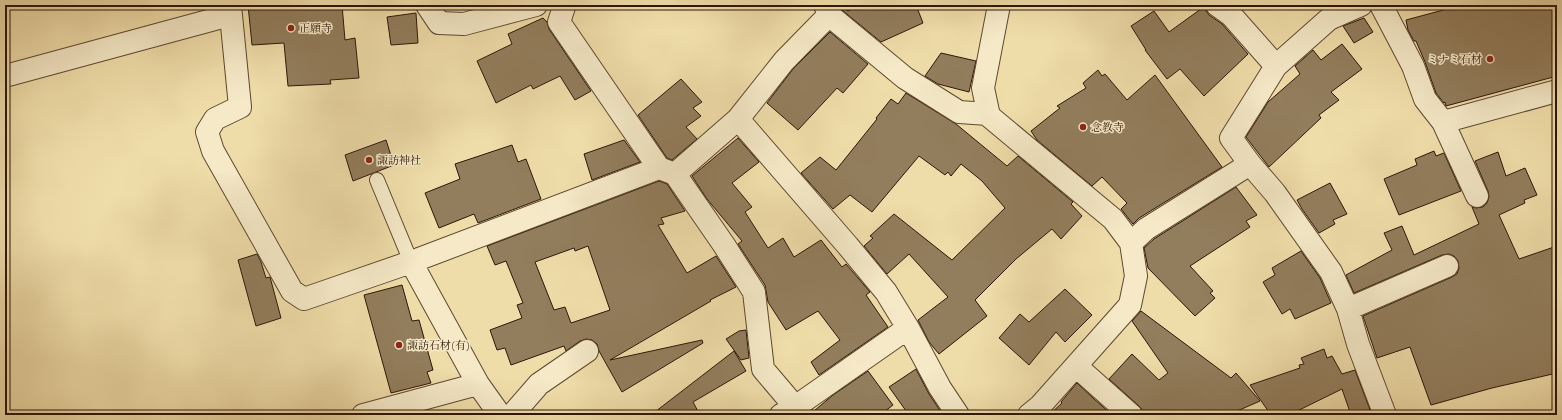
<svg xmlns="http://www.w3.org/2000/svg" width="1562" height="420" viewBox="0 0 1562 420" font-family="'Old Standard TT','Noto Serif JP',serif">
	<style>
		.building { fill: #927d5c; stroke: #2d1609; fill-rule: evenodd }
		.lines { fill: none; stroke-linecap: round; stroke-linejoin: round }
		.lane-casing { stroke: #5e4831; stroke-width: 16 }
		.street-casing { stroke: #5e4831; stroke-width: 24 }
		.lane { stroke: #f5e9c7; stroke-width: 14 }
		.street { stroke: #f5e9c7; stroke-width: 22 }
		.poi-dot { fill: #8f2418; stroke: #f5e9c7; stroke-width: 1.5 }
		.labels { text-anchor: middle; stroke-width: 3; stroke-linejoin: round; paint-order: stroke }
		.poi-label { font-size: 11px; fill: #2d1609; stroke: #f5e9c7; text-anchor: start }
	</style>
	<rect width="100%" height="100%" fill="#efdda9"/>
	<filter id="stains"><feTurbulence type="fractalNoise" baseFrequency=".005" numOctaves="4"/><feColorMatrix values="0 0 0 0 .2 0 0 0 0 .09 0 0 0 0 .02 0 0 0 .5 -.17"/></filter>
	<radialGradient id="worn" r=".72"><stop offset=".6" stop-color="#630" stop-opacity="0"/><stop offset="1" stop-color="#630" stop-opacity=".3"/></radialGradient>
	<path class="building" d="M248 5H342L345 40 355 38 359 78 330 80 331 84 288 86 284 43 252 45Z
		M861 5H916L923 23 881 42 842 10 844 8 848 11Z
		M1462 5H1557V76L1446 106 1445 102 1444 103 1436 93 1425 62 1416 41H1414L1408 30 1406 20Z
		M1205 6 1206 11 1209 15 1222 24 1248 54 1204 96 1180 69 1167 79 1145 50H1146L1131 26 1154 11 1169 32Z
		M416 13 418 43 391 45 387 17Z
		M543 18 547 22 549 29 591 91 575 100 560 76 533 89 531 85 496 103 477 61 512 44 508 34Z
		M1364 18 1373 32 1354 43 1343 26Z
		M830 32 868 64 843 93 837 88 798 130 767 103 793 69Z
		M1342 44 1362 69 1331 92 1339 100 1319 115 1321 118 1269 167 1246 137 1268 102 1300 74 1295 66 1313 50 1321 60Z
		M941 53 976 61 969 92 938 84 925 76Z
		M1098 70 1102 76 1105 74 1127 100 1155 75 1222 167 1139 218 1133 224 1121 209 1127 203 1102 177 1092 186 1037 140 1031 131 1060 108 1057 106 1086 88 1083 83Z
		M681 79 702 102 693 108 701 116 686 127 697 139 672 160 667 158 638 115Z
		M906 93 956 124 1007 166 1018 156 1073 202 1071 204 1082 216 1061 239 1052 229 1016 259 975 300 987 316 939 354 929 342 918 320 948 297 909 254 887 274 864 246 873 238 870 236 894 214 952 260 1005 208 982 181 961 164 951 176 948 172 945 175 919 156 872 212 850 195 833 209 801 173 820 157 836 170 877 119 876 118 891 99 898 104Z
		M738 138 759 162 732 183 752 207 745 212 768 248 783 238 794 257 821 240 842 267 846 264 870 292 866 295 888 327 819 375 811 362 840 340 818 311 786 330 768 302 765 285 738 244 742 241 707 199 692 176Z
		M386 140 394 165 353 181 345 155Z
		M624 140 640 162 592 180 584 154Z
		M512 145 518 162 526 159 541 199 478 223 474 214 439 228 425 193 460 179 455 164Z
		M1434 151 1436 156 1444 153 1461 191 1399 215 1384 179 1417 165 1415 159Z
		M1498 152 1506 176 1525 168 1537 195 1524 200 1525 203 1499 215 1519 259 1557 246V373L1492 388 1431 405 1410 347 1377 358 1363 316 1452 277 1457 274 1459 268 1458 261 1454 256 1449 254 1442 255 1354 293 1346 275 1392 250 1384 233 1402 226 1414 255 1479 224 1472 207 1476 208 1483 207 1487 203 1489 197 1488 191 1475 161Z
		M659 181 667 184 685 211 661 218 664 224 658 225 687 273 716 256 736 287 710 300 711 301 610 360 702 340 703 343 622 392 599 351 597 344 592 340 586 339 580 341 566 351 564 346 511 365 505 348 497 350 490 330 522 318 517 305 523 303 506 261 495 265 487 246ZM588 246 610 310 571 323 565 307 554 310 535 262 574 248 575 251Z
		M1330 183 1347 214 1333 220 1335 224 1319 233 1302 209 1297 200Z
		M1236 187 1257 215 1246 221 1250 227 1190 266 1213 291 1210 293 1215 298 1195 316 1148 268 1144 248 1154 239Z
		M1301 251 1320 278 1331 303 1295 319 1290 309 1282 314 1263 282 1275 275 1272 268Z
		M257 254 261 262 266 278 270 277 281 318 256 326 238 260Z
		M402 285 412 321 419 320 433 370 427 372 431 383 391 393 364 295Z
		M1065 289 1092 315 1065 342 1056 332 1029 365 999 338 1020 314 1029 322Z
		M1141 311 1231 378 1236 373 1260 401 1228 415H1143V411L1139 406 1109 379 1132 354 1159 380 1168 373 1132 321Z
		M746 330 749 358 741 360 726 339 739 331Z
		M1324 349 1327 358 1332 356 1342 374 1355 370 1372 415H1351L1342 389 1289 415H1271L1250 385 1300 368 1299 365 1304 364 1301 358Z
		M734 351 746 371 693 402 700 415H651Z
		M916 369 929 394 943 415H909L889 387Z
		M868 371 893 405 880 415H814V411L833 395Z
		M1077 383 1093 398 1112 415H1049L1062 403 1061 402Z"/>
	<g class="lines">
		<defs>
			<path id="lane" d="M377 180 411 262"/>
			<path id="street" d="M230 5 240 107 215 119 207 132 213 151 292 291 304 299 411 262 659 168
				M427 5 439 23 464 24 536 5
				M561 5 564 7 559 22 659 168 675 174 724 245 754 292 763 369 802 415
				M999 5 983 88 989 116 1113 219 1131 243 1136 276 1130 305 1040 406 1029 415
				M1217 5 1231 15 1276 66
				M1381 5 1413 66 1425 99 1443 122 1557 91
				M829 15 905 78 959 112 988 114
				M5 76 230 15
				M738 119 848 246 886 292 908 328 795 407 781 415
				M1443 122 1477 196
				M1250 164 1231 138 1276 66 1329 19 1361 5
				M675 174 738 119 784 61 829 15 825 5
				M1131 243 1146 229 1250 164 1275 193 1331 272 1348 309 1358 344 1385 415
				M411 262 478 384 500 415
				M1348 309 1447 266
				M908 328 940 388 958 415
				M1076 366 1131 415
				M363 415 478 384
				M512 415 539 384 587 351"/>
		</defs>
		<use href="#lane" class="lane-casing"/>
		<use href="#street" class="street-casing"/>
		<use href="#lane" class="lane"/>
		<use href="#street" class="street"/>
	</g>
	<g class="poi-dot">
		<circle cx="291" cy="28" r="4"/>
		<circle cx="1490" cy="59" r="4"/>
		<circle cx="1083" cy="127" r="4"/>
		<circle cx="369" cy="160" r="4"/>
		<circle cx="399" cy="345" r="4"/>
	</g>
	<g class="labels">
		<g class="poi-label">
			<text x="299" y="32">正願寺</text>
			<text x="1482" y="63" text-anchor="end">ミナミ石材</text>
			<text x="1091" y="131">念教寺</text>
			<text x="377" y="164">諏訪神社</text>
			<text x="407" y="349">諏訪石材(有)</text>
		</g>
	</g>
	<rect width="1562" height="420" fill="none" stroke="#efdda9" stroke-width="20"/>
	<rect x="6" y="6" width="1550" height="408" fill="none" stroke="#2d1609" stroke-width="2"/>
	<rect x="10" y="10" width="1542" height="400" fill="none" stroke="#2d1609"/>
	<rect width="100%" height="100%" filter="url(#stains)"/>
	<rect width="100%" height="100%" fill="url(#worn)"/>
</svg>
